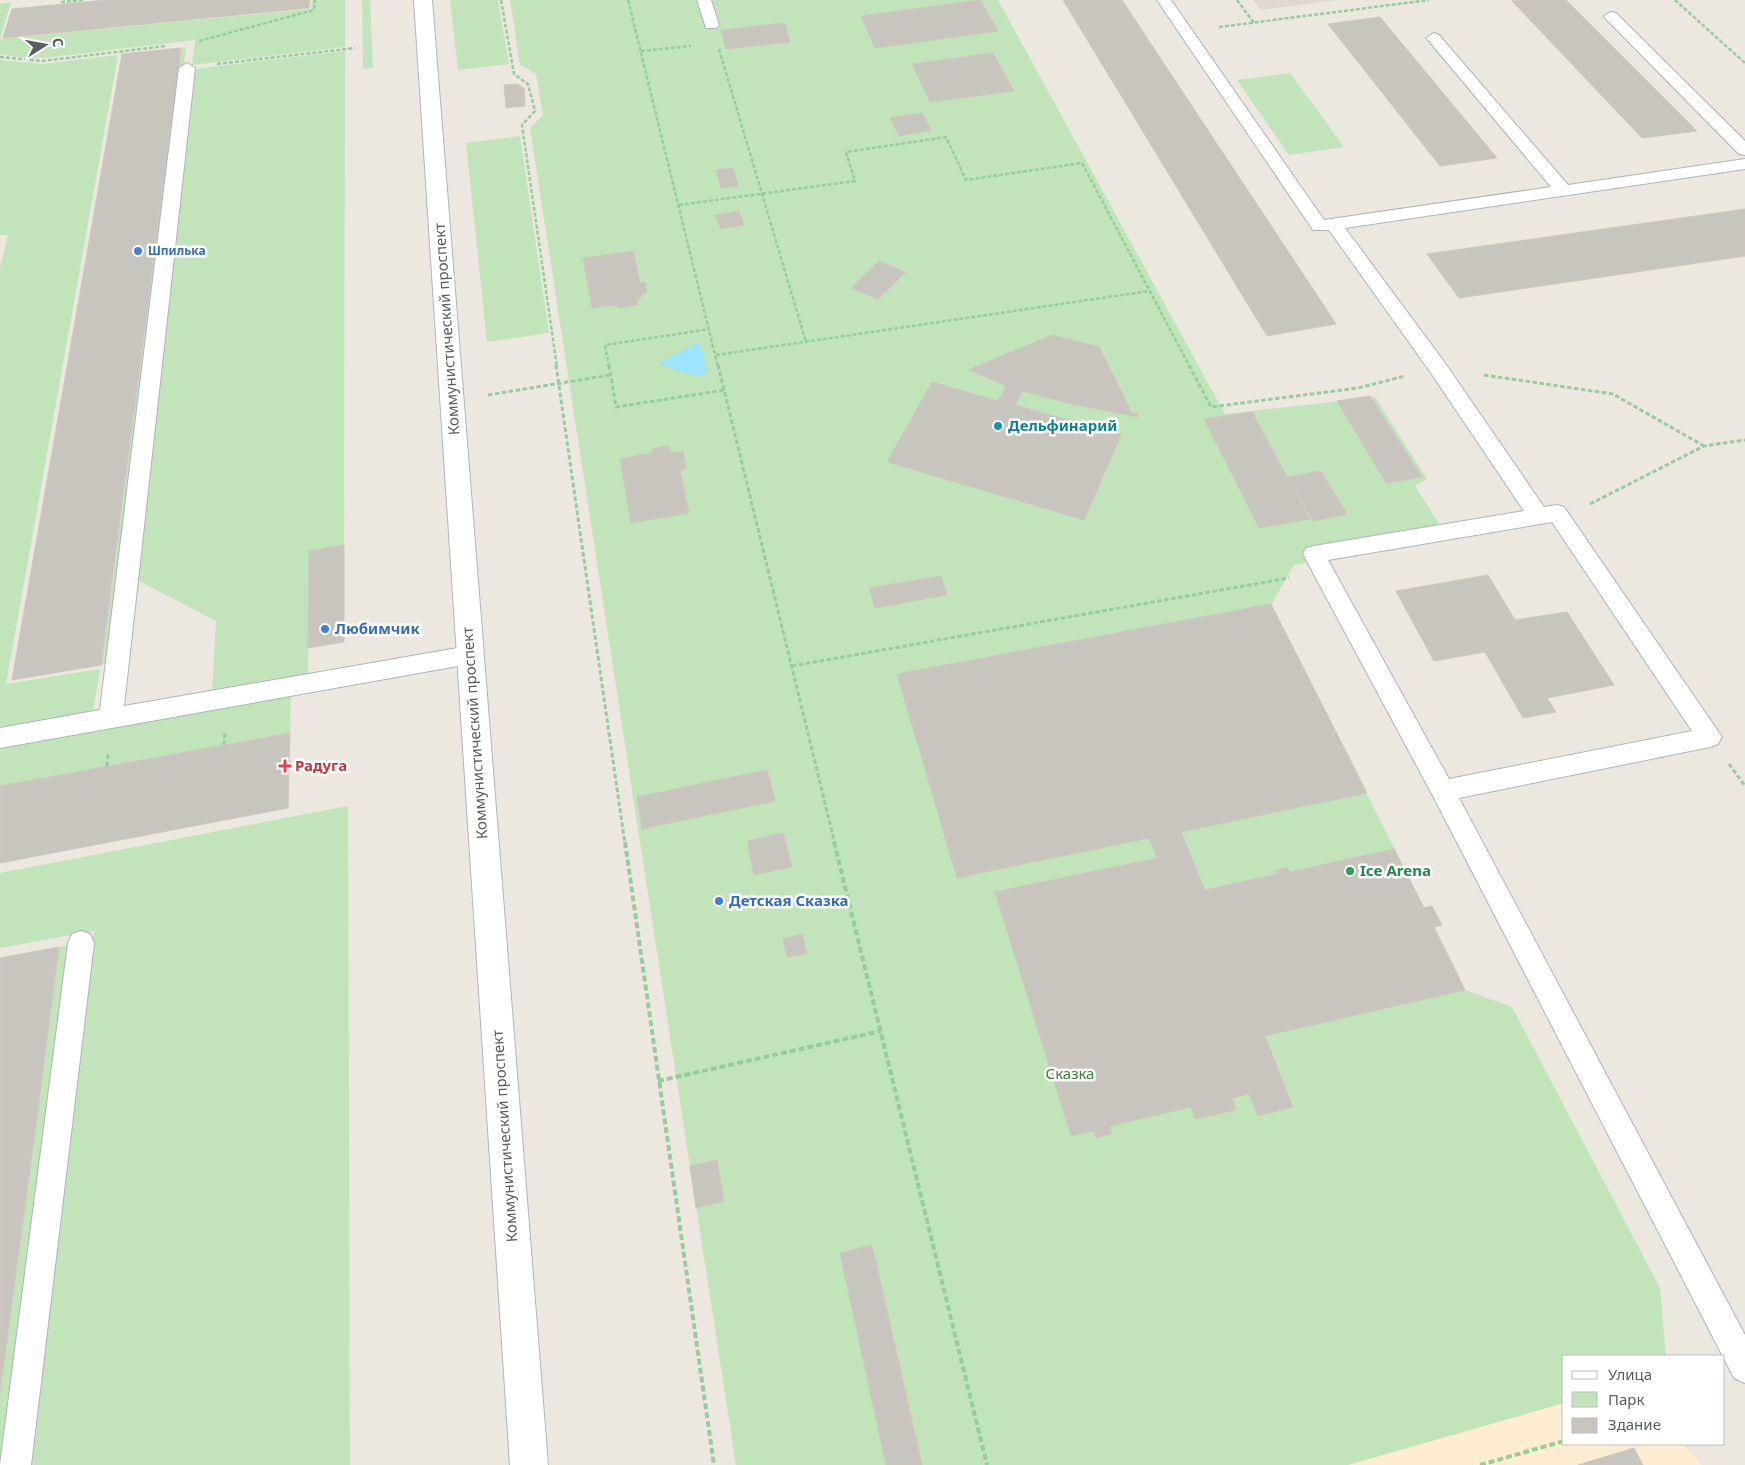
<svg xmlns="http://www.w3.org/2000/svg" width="1745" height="1465" viewBox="0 0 1745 1465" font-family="'Noto Sans',sans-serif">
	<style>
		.commercial { fill: #feedd2 }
		.education { fill: #ded8d0 }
		.green { fill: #c1e4ba }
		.water { fill: #9ce4ff }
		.building { fill: #c8c4be; stroke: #d0c7bd }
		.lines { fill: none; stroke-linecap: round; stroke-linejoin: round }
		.service-casing { stroke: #b0b4b8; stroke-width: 2 }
		.secondary-casing { stroke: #b1b6bb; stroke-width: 2 }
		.path-far2 { stroke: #97cc9e; stroke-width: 2.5; stroke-dasharray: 4 2; stroke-linecap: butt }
		.path-far1 { stroke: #97cc9e; stroke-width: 3; stroke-dasharray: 4.5 2.5; stroke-linecap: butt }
		.path { stroke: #97cc9e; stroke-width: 4; stroke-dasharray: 6 3; stroke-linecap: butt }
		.service { fill: #fff; fill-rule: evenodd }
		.secondary { fill: #fff; fill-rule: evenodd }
		.shop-dot { fill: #3f7fe0; stroke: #fff; stroke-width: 2 }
		.culture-dot { fill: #0f9aa8; stroke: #fff; stroke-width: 2 }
		.health-dot { fill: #e0444e; stroke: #fff; stroke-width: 2 }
		.leisure-dot { fill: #2e9e5b; stroke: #fff; stroke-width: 2 }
		.labels { text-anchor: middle; stroke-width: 5; stroke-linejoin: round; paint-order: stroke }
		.far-shop-label { font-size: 12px; font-weight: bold; fill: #366cbe; stroke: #fff; text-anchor: start }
		.street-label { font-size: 15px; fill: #585d61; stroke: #fff }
		.culture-label { font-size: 15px; font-weight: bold; fill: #0d838f; stroke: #fff; text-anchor: start }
		.shop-label { font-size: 15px; font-weight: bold; fill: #366cbe; stroke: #fff; text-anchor: start }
		.health-label { font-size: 15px; font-weight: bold; fill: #be3a42; stroke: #fff; text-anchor: start }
		.leisure-label { font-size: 15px; font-weight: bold; fill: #27864d; stroke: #fff; text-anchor: start }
		.park-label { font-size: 15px; fill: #3c8533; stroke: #fff }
	</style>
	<rect width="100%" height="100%" fill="#ece7df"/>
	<path class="commercial" d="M1564 1403V1444H1683L1702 1465H1348Z"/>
	<path class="education" d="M1253 0H1336L1261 10Z"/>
	<path class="green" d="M312 0H345V47L192 65 195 40 44 58 16 57 0 54V4L11 2 0 39 311 9Z
		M362 0H370L373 68 363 69Z
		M450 0H498L509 64 458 70Z
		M510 0H998L1225 414 1375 397 1427 479 1415 486 1446 535 1294 565 1271 605 1424 907 1432 906 1442 925 1434 927 1465 990 1512 1007 1660 1288 1666 1356H1564V1403L1348 1465H736L530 128 543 115 536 74 520 65Z
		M186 47 111 663 101 665 181 48Z
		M345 51 344 545 309 551 308 674 212 692 216 621 137 580 193 69Z
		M118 55 6 684 100 669 93 712 0 728V268L8 235H0V60L42 64Z
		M1290 73 1344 147 1289 155 1237 80Z
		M520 136 549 333 487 342 466 143Z
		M291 687 290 733 0 786V738Z
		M348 806 350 1465H32L94 931 0 948V873Z
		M73 944 0 1465V1393L59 947Z"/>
	<path class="water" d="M696 343 701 346 707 371 704 375 696 376 660 365 663 361Z"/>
	<path class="building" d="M106 0H310L309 8 3 38 12 9Z
		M980 0 998 31 875 48 861 16Z
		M1063 0H1122L1336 324 1267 336Z
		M1522 0H1566L1697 131 1642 138 1512 1Z
		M1380 17 1497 158 1440 166 1328 24Z
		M785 23 790 42 726 49 721 30Z
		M181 48 101 665 12 680 122 54Z
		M993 53 1014 91 930 102 912 64Z
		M517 84 524 88 525 106 506 108 504 85Z
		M922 113 931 130 899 136 890 118Z
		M733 168 738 186 721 188 716 170Z
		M1745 209V256L1459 298 1427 254Z
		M739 211 744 225 721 229 715 215Z
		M633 251 640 283 645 282 647 292 642 293V296L637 301 638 305 618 308 617 305 592 308 583 258Z
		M879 261 906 272 878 299 851 288Z
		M1052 335 1099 347 1132 413 1138 414V417L1072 404 1022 391 1015 405 1121 435 1084 520 887 462 932 382 998 401 1006 386 968 370Z
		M1370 396 1422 477 1386 483 1337 401Z
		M1252 412 1310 519 1259 528 1204 419Z
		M668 446 669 451 676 453 683 452 686 469 680 471 689 513 631 523 620 459 652 453V449Z
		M1321 471 1347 514 1313 521 1288 477Z
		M344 545V642L308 648 309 551Z
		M1488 575 1515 620 1567 612 1614 685 1547 698 1556 712 1523 718 1485 652 1434 661 1396 591Z
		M941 576 947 595 875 608 869 588Z
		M1271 604 1367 793 1181 832 1205 890 1277 874 1275 870 1288 867 1290 872 1394 849 1424 908 1432 906 1442 925 1434 927 1465 990 1265 1036 1293 1107 1258 1116 1249 1094 1232 1098 1236 1110 1195 1119 1191 1107 1110 1126 1112 1134 1096 1138 1094 1131 1071 1136 995 892 1157 858 1149 838 957 878 897 674Z
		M290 733 288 808 0 863V786Z
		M767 770 775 801 642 829 637 797Z
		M783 833 792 867 754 875 747 841Z
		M802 934 807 953 787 957 783 939Z
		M59 947 36 1124 0 1392V958Z
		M717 1160 724 1201 696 1208 690 1166Z
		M872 1245 922 1465H886L840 1253Z
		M1634 1448 1643 1465H1578Z"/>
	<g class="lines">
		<defs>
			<path id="service" d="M697 0H711L719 25 716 28H706Z
				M1157 0H1171L1324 220 1551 187 1429 41 1426 38 1434 33 1439 35 1568 185 1745 159V169L1345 228 1445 363 1544 507 1557 505 1564 507 1722 737 1718 744 1710 747 1459 798 1745 1335V1383L1734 1378 1434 798 1303 554 1306 548 1314 546 1524 511 1431 373 1329 230H1313ZM1552 522 1692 731 1449 779 1328 560Z
				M1611 12 1616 13 1745 141V155L1739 154 1606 19 1604 16Z
				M187 63 195 68 124 706 469 646 477 649 480 655 477 661 469 664 0 748V728L100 710 179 68Z
				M81 931 90 934 94 943 31 1465H0L68 943 72 934Z"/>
			<path id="secondary" d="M414 0H432L548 1465H510Z"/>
		</defs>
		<use href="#service" class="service-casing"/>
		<use href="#secondary" class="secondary-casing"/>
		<path class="path-far2" d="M501 0 514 74 528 84 535 111 522 125 557 367
			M628 0 718 367
			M1237 0 1254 23
			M1675 0 1745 63
			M61 2 85 0
			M1219 27 1429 0
			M199 41 314 10 315 0
			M719 49 806 342
			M641 51 691 46
			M0 57 42 61 166 46
			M217 64 355 48
			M679 205 855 181 846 152 946 137 966 180 1082 163 1190 367
			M716 355 1149 291
			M609 367 605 345 710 329"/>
		<path class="path-far1" d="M556 365 625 844
			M609 365 616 407 725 390
			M718 365 835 844
			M1189 365 1211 407 1358 388 1405 376
			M1484 375 1613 394 1704 446
			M488 395 610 375
			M1590 504 1704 446 1745 440
			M792 666 1289 578
			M224 745 225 731
			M1729 764 1745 786
			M107 766 108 754"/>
		<path class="path" d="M625 842 714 1465
			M834 842 987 1465
			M658 1081 881 1031
			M1480 1465 1564 1441"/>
		<use href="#service" class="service"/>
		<use href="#secondary" class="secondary"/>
	</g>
	<g class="shop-dot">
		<circle cx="138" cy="251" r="5"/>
		<circle cx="325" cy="629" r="5"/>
		<circle cx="719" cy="901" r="5"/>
	</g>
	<circle class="culture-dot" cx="998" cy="426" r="5"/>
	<path class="health-dot" d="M282.5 758.5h5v5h5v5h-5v5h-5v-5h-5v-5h5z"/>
	<circle class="leisure-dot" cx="1350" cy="871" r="5"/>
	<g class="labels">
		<g class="far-shop-label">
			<text x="148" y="255">Шпилька</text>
		</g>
		<g class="street-label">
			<text transform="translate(447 329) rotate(-94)" y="5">Коммунистический проспект</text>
			<text transform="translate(475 733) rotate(-94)" y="5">Коммунистический проспект</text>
			<text transform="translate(505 1136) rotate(-94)" y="5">Коммунистический проспект</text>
		</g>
		<g class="culture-label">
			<text x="1008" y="431">Дельфинарий</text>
		</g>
		<g class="shop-label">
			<text x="335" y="634">Любимчик</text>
			<text x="729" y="906">Детская Сказка</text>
		</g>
		<g class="health-label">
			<text x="295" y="771">Радуга</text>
		</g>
		<g class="leisure-label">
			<text x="1360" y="876">Ice Arena</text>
		</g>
		<g class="park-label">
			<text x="1070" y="1079">Сказка</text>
		</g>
	</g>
	<rect x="1562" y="1355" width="162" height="90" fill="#ffffff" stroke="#bcbec0"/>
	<rect x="1572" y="1371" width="25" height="8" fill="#ffffff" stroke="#bcbec0"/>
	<text x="1608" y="1380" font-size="15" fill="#585d61">Улица</text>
	<rect x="1572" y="1392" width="25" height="15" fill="#c1e4ba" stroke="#bcbec0"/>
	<text x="1608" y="1405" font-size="15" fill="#585d61">Парк</text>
	<rect x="1572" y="1418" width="25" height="15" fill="#c8c4be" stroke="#bcbec0"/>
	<text x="1608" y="1430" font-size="15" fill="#585d61">Здание</text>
	<g transform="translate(45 45) rotate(79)" stroke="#ffffff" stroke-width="4" paint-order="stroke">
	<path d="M0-4L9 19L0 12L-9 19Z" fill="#585d61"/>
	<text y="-8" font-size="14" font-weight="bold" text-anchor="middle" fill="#585d61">С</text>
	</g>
</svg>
